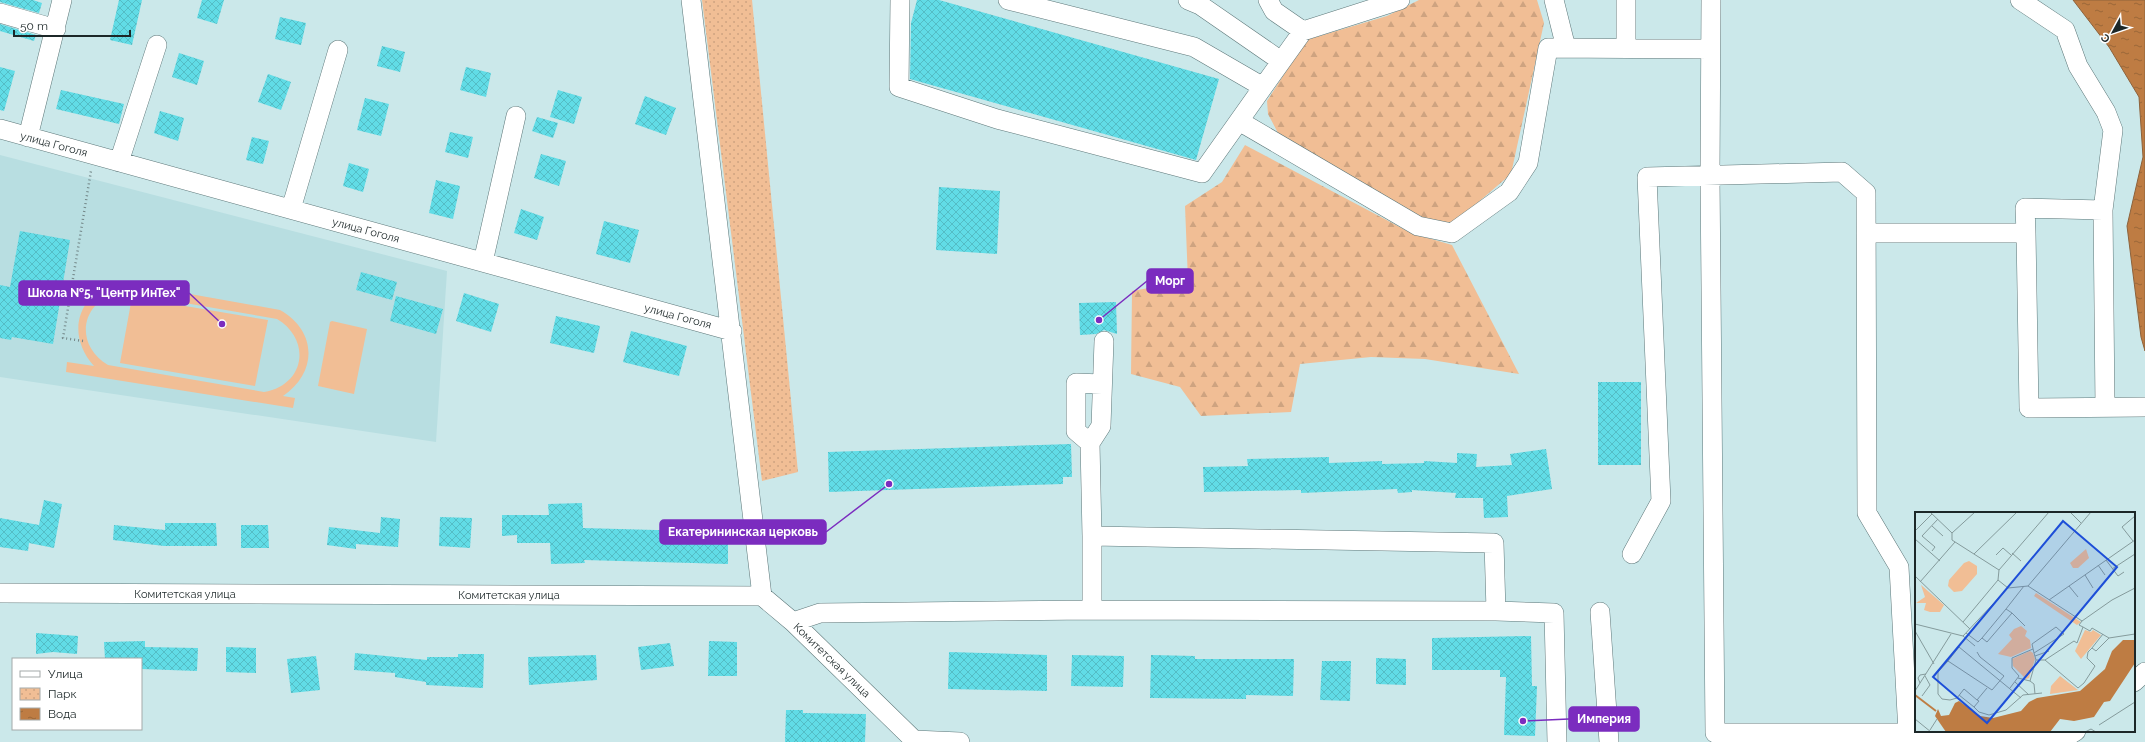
<svg xmlns="http://www.w3.org/2000/svg" width="2145" height="742" viewBox="0 0 2145 742" font-family="Raleway,sans-serif">
	<style>
		.built { fill: #b8dee1 }
		.grass { fill: #f1be95; fill-rule: evenodd }
		.forest { fill: url(#forest-firs) }
		.park { fill: url(#park-dots) }
		.water { fill: url(#water-ripples); stroke: #8d623b }
		.building { fill: url(#building-cross-hatch) }
		.lines { fill: none; stroke-linecap: round; stroke-linejoin: round }
		.minor-casing { stroke: #5d7779; stroke-width: 20 }
		.path { stroke: #738788; stroke-width: 2.5; stroke-dasharray: 1 3; stroke-linecap: butt }
		.minor { stroke: #fff; stroke-width: 19 }
		.labels { text-anchor: middle; stroke-width: 3; stroke-linejoin: round; paint-order: stroke }
		.street-label { font-size: 11px; fill: #1c2728; stroke: #fff }
		.inset-river { fill: none; stroke: #be7c43; stroke-width: 2 }
		.inset-road { fill: none; stroke: #859b9c; stroke-width: 1 }
		.view { fill: #1d4ed8; fill-opacity: 0.15; stroke: #1d4ed8; stroke-width: 2 }
		.inset-edge { fill: none; stroke: #1c2728; stroke-width: 2 }
		.leader { fill: none; stroke: #7b2cbf; stroke-width: 1.5 }
		.callout-dot { fill: #7b2cbf; stroke: #fff; stroke-width: 1.5 }
		.callout { fill: #7b2cbf; stroke: #7b2cbf; stroke-width: 1.5 }
		.callout-label { font-size: 12px; text-anchor: middle; font-weight: bold; fill: #fff }
	</style>
	<defs>
		<pattern id="forest-firs" width="22" height="20" patternUnits="userSpaceOnUse"><rect width="22" height="20" fill="#f1be95"/><path d="M5 1l3.5 6h-7zM16 11l3.5 6h-7z" fill="#cea380"/></pattern>
		<pattern id="park-dots" width="8" height="8" patternUnits="userSpaceOnUse"><rect width="8" height="8" fill="#f1be95"/><path d="M2 2h.1M6 6h.1" fill="none" stroke="#cea380" stroke-width="1.8" stroke-linecap="round"/></pattern>
		<pattern id="water-ripples" width="26" height="14" patternUnits="userSpaceOnUse"><rect width="26" height="14" fill="#be7c43"/><path d="M2 4q2-2 4 0t4 0M15 11q2-2 4 0t4 0" fill="none" stroke="#9a6638"/></pattern>
		<pattern id="building-cross-hatch" width="8" height="8" patternUnits="userSpaceOnUse"><rect width="8" height="8" fill="#61dce6"/><path d="M0 0l8 8M0 8l8-8" fill="none" stroke="#54bdc5"/></pattern>
	</defs>
	<rect width="100%" height="100%" fill="#cbe8ea"/>
	<path class="built" d="M0 155 447 271 436 442 0 377Z"/>
	<path class="grass" d="M123 282 280 310C317 331 318 372 283 396L295 398 293 408 66 372 67 362 94 366C64 333 79 289 123 282ZM121 292 277 319C312 340 305 385 264 392L108 365C73 344 81 300 121 292Z
		M132 297 268 320 255 386 120 363Z
		M332 321 367 329 354 394 318 386 330 322Z"/>
	<path class="forest" d="M1419 0H1537L1544 23 1511 174 1453 224 1427 221 1279 135 1268 114 1267 101 1306 40 1387 16Z
		M1245 145 1411 233 1452 245 1519 374 1425 359 1371 357 1300 364 1291 412 1201 416 1180 387 1131 374 1132 291 1188 281 1185 206 1222 182Z"/>
	<path class="park" d="M702 0H752L798 472 762 481Z"/>
	<path class="water" d="M2073 0H2145V351L2141 337 2127 226 2143 157 2139 97 2109 47Z"/>
	<path class="building" d="M0 0H33L42 3 39 13 0 2Z
		M119 0H142L132 45 110 40Z
		M202 0H224L217 24 197 18Z
		M917 0H939L1219 79 1196 160 910 79 911 23Z
		M280 17 306 23 301 45 275 39Z
		M0 24 36 35 34 41 0 31Z
		M382 46 405 52 400 72 377 66Z
		M179 53 204 61 197 85 172 77Z
		M0 67 15 71 4 111 0 110Z
		M466 67 491 73 486 97 460 90Z
		M268 74 291 82 281 110 258 102Z
		M61 90 124 104 119 124 56 109Z
		M558 90 582 97 574 124 550 117Z
		M645 96 676 108 666 135 635 124Z
		M365 98 389 104 381 136 357 130Z
		M160 111 184 118 178 141 154 133Z
		M537 117 558 123 553 138 532 131Z
		M450 132 473 137 468 158 445 152Z
		M252 137 269 141 263 164 246 160Z
		M541 154 566 161 559 186 534 178Z
		M349 163 369 169 363 192 343 186Z
		M436 180 460 186 453 219 429 213Z
		M939 187 1000 191 997 254 936 250Z
		M521 209 544 217 537 240 514 233Z
		M604 221 639 230 630 263 596 254Z
		M20 231 70 240 53 344 12 337 11 340 0 338V285L10 287Z
		M361 272 397 282 392 300 356 290Z
		M464 293 499 304 491 332 456 321Z
		M396 296 443 309 436 334 390 321Z
		M1116 302 1117 334 1104 330 1096 334 1080 335 1079 303Z
		M556 316 600 326 594 353 550 343Z
		M631 331 687 346 679 376 623 362Z
		M1598 382H1641V465H1598Z
		M1071 444 1072 477H1063V484L829 492 828 452Z
		M1546 449 1552 489 1507 496 1508 517 1484 518 1483 498H1455L1456 493 1412 490V492L1398 493 1397 489 1301 493V490L1204 492 1203 467 1248 466 1247 459 1329 457V463L1382 461V464L1424 463V461L1457 463V453L1477 454 1476 467 1512 465 1510 454Z
		M44 500 62 504 54 548 29 543 28 551 0 547V518L39 525Z
		M582 503 583 528 728 532V564L584 560 585 563 551 564 550 543H517V535L502 536V515H549L548 504Z
		M381 517 400 519 398 547 356 544V549L327 545 329 527 380 533Z
		M440 517 472 518 470 548 439 546Z
		M165 523H216L217 546H164L113 540 114 525 165 530Z
		M241 525H268L269 548H241Z
		M36 633 78 636 77 654 53 652 36 654Z
		M1531 636 1532 686H1537L1535 736 1504 735 1506 677H1500V670H1432V638Z
		M145 641V647L198 648 197 671 141 669V659H105L104 642Z
		M709 641 737 642V676H708Z
		M670 643 674 666 641 670 638 647Z
		M226 647 256 648V673L226 672Z
		M949 652 1047 655V691L948 689Z
		M355 653 427 660V657H458V654H484L483 688 426 685V682L395 677V673L354 670Z
		M596 655 597 680 529 685 528 657Z
		M1072 655 1124 656 1123 687 1071 686Z
		M1151 655 1195 656V659H1294L1293 696 1246 695V699L1150 698Z
		M316 656 320 690 291 693 287 659Z
		M1376 658 1406 659V685L1376 684Z
		M1322 661H1351L1350 701 1320 700Z
		M786 710H803V713L866 714 865 742H785Z"/>
	<g class="lines">
		<defs>
			<path id="minor" d="M691 0 762 596
				M900 0 899 87 997 119 1202 173 1263 87 1194 47 1008 0
				M1188 0 1200 5 1281 61
				M1268 0 1274 11 1303 31
				M1554 0 1566 48
				M1711 0 1710 176 1715 733H1908
				M2020 0 2065 30 2078 66 2106 112 2113 130 2103 210
				M0 13 56 29
				M1626 48V0
				M1263 87 1303 31 1400 0
				M1239 121 1418 226 1452 233 1509 192 1528 163 1548 48 1710 49
				M0 129 732 331
				M28 137 62 0
				M119 162 157 45
				M291 209 338 50
				M1866 233H2026L2029 408 2145 407
				M2026 233 2025 208 2103 210 2105 407
				M483 262 516 116
				M1090 443 1076 431V383L1102 384
				M1092 536 1090 443 1101 426 1104 341
				M1632 554 1661 501 1647 177 1842 172 1866 193 1867 513 1899 567 1908 733 2065 738 2076 731
				M0 593 762 596 793 622 914 740 960 742
				M1496 611 1494 543 1092 536V610L1496 611 1554 613 1557 742
				M1600 612 1609 742
				M793 622 820 613 1092 610
				M2134 682 2145 672"/>
		</defs>
		<use href="#minor" class="minor-casing"/>
		<path class="path" d="M83 341 63 338 91 171"/>
		<use href="#minor" class="minor"/>
	</g>
	<g class="labels">
		<g class="street-label">
			<text transform="translate(54 144) rotate(15)" y="4">улица Гоголя</text>
			<text transform="translate(366 230) rotate(15)" y="4">улица Гоголя</text>
			<text transform="translate(678 316) rotate(15)" y="4">улица Гоголя</text>
			<text x="185" y="598">Комитетская улица</text>
			<text x="509" y="599">Комитетская улица</text>
			<text transform="translate(832 660) rotate(44)" y="4">Комитетская улица</text>
		</g>
	</g>
	<g transform="translate(1915 512)">
		<rect width="220" height="220" fill="#cbe8ea"/>
		<path d="M171 37 174 46 163 56H158L155 51ZM54 49 62 54V62L47 79 39 80 33 74 34 68 49 51Z" fill="#f1be95"/>
		<path d="M6 73 29 93 25 100H15L9 98 11 91H1L10 85ZM106 114 112 119 110 124 115 128 116 136 96 145 83 142 97 127 94 123 99 117ZM170 118 176 120 178 118 186 123 166 147 160 139ZM115 139 118 141 120 147 114 166 111 167 98 154 97 147ZM145 164 163 178 135 182 136 174Z" fill="#f1be95"/>
		<path d="M121 81 166 110 162 113 119 84Z" fill="#f1be95"/>
		<path d="M208 128H220V151L195 189 189 190 179 205 159 209 145 207 135 220H31L20 204 23 197 26 204 34 203 40 191 44 189 65 204 78 206 106 199 114 190 122 186 165 179 190 157 197 139Z" fill="#be7c43"/>
		<path class="inset-river" d="M0 183 21 199"/>
		<path class="inset-road" d="M15 0 37 21V28L84 58M155 0 166 11M17 14 28 24M0 19 17 2M37 21 60 0M0 27 25 49M218 29 207 15 220 4M17 39 20 35 7 24 23 7M97 41 106 49M59 42 102 0M81 43 88 36 96 43M191 48 203 64 209 60M183 53 190 63M197 57 220 42M170 63 178 76M0 64 55 117M5 70 40 30M113 74 167 109 197 88 220 76M154 74 163 85M93 76 83 68 84 58 134 0M134 88 220 28M91 97 109 74M97 101 110 114M48 110 83 68M0 112 48 124 60 134M141 115 149 122 119 141 117 132ZM0 119 19 152M51 121 63 130 67 126 72 130 97 101 91 97 67 126M48 124 93 76 113 74 176 0M194 126 220 122M177 136 188 122M62 140 65 145 89 164 77 178 33 149 23 160V182L27 187 35 188 42 186 49 177 62 188 72 176M120 144 134 139M121 148H130L159 129 162 131 168 115 164 113 167 109M130 148 163 176 169 171 180 154 172 146 173 140 177 136 181 139 194 126 177 116 175 119 168 115M33 149 44 135 106 186M103 166 115 169 121 148 119 141M115 169 119 172 120 182M100 170 114 183M5 171 3 166 5 163 11 162M95 176 104 164 97 156V146L118 137M0 179 36 122M44 183 59 195 64 189 62 188M7 184 15 173 10 164M59 195 64 200 74 203 91 198 108 183 127 181M0 207 16 220M184 213 220 190M15 218 22 207M170 220 176 217 181 220"/>
		<path class="view" d="M148 9 202 55 72 211 18 165Z"/>
		<rect width="220" height="220" class="inset-edge"/>
	</g>
	<path class="leader" d="M1099 320L1147 281M222 324L189 293M889 484L826 532M1523 721L1569 719"/>
	<g class="callout-dot">
		<circle cx="1099" cy="320" r="4"/>
		<circle cx="222" cy="324" r="4"/>
		<circle cx="889" cy="484" r="4"/>
		<circle cx="1523" cy="721" r="4"/>
	</g>
	<g class="callout">
		<rect x="1147" y="269" width="46" height="24" rx="4"/>
		<rect x="19" y="281" width="170" height="24" rx="4"/>
		<rect x="660" y="520" width="166" height="24" rx="4"/>
		<rect x="1569" y="707" width="70" height="24" rx="4"/>
	</g>
	<g class="callout-label">
		<text x="1170" y="285">Морг</text>
		<text x="104" y="297">Школа №5, "Центр ИнТех"</text>
		<text x="743" y="536">Екатерининская церковь</text>
		<text x="1604" y="723">Империя</text>
	</g>
	<rect x="12" y="658" width="130" height="72" fill="#ffffff" stroke="#a4a9a9"/>
	<rect x="20" y="671" width="20" height="6" fill="#ffffff" stroke="#a4a9a9"/>
	<text x="48" y="678" font-size="12" fill="#1c2728">Улица</text>
	<rect x="20" y="688" width="20" height="12" fill="url(#park-dots)" stroke="#a4a9a9"/>
	<text x="48" y="698" font-size="12" fill="#1c2728">Парк</text>
	<rect x="20" y="708" width="20" height="12" fill="url(#water-ripples)" stroke="#a4a9a9"/>
	<text x="48" y="718" font-size="12" fill="#1c2728">Вода</text>
	<g transform="translate(2113 32) rotate(230)" stroke="#ffffff" stroke-width="3" paint-order="stroke">
	<path d="M0-3L7 15L0 10L-7 15Z" fill="#1c2728"/>
	<text y="-6" font-size="11" font-weight="bold" text-anchor="middle" fill="#1c2728">С</text>
	</g>
	<path d="M14 30v6h116v-6" fill="none" stroke="#1c2728" stroke-width="2"/>
	<text x="20" y="30" font-size="12" fill="#1c2728" stroke="#ffffff" stroke-width="3" paint-order="stroke">50 m</text>
</svg>
